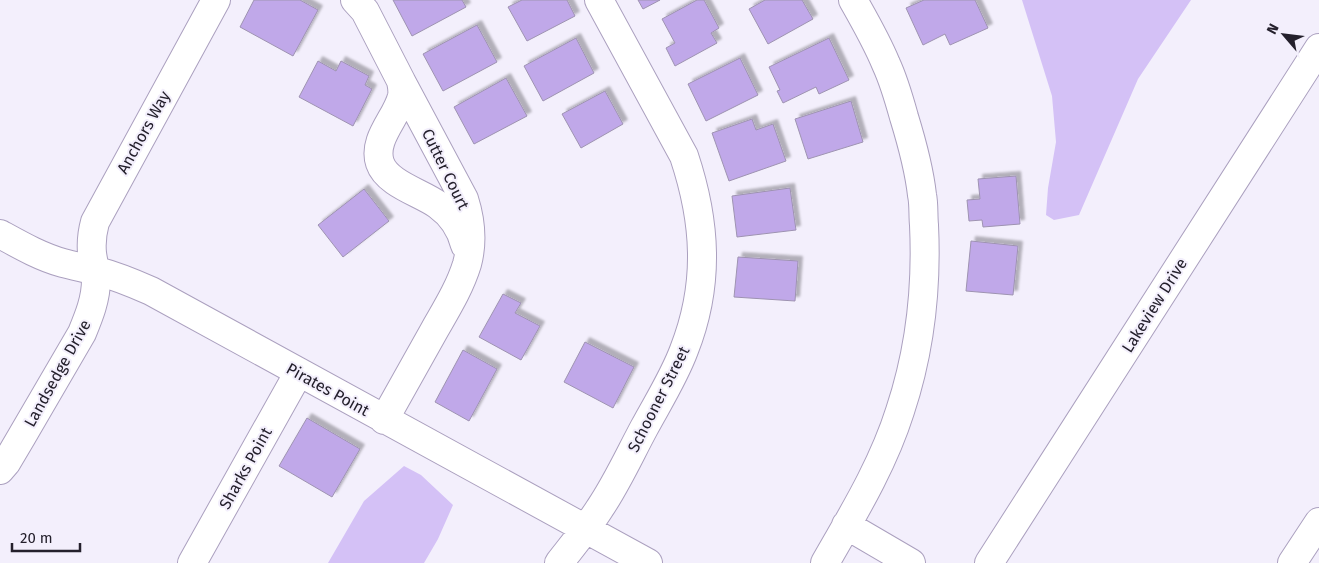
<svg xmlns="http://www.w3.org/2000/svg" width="1319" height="563" viewBox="0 0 1319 563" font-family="'Fira Sans',sans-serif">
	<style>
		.water { fill: #d4c1f6 }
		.building { fill: #c0a8e9; stroke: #9e93b1; filter: url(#shadow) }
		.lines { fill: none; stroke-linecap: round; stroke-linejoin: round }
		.minor-casing { stroke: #aba0bf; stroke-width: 30 }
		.minor { stroke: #fff; stroke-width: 28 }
		.labels { text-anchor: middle; stroke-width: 4; stroke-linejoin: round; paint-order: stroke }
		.street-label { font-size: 16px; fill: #24202c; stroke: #f3effc }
	</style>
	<defs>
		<filter id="shadow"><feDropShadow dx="4.5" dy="-4.5" stdDeviation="1" flood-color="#0004"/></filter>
	</defs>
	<rect width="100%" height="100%" fill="#f3effc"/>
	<path class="water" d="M1022 0H1191L1138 79 1079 215 1054 220 1046 215 1048 188 1056 142 1052 96Z
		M404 466 421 475 453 505 438 539 424 563H328L364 501Z"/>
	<path class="building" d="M254 0H300L318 10 293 56 240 27Z
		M393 0H462L466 7 412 36Z
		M522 0H567L575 16 527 41 508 7Z
		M638 0H660L643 9Z
		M697 0H704L719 28 711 33 717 43 675 66 666 48 675 43 662 19Z
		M765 0H802L813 19 768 44 749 9Z
		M924 0H975L988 28 950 45 945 34 923 45 906 8Z
		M477 25 497 62 443 91 423 54Z
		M576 38 594 73 543 101 524 66Z
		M829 38 849 80 819 94 816 87 783 103 777 91 780 90 769 67Z
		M740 58 758 95 706 121 688 84Z
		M318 61 336 71 341 61 369 76 365 85 372 89 353 126 299 97Z
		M506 78 527 116 474 144 454 107Z
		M605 91 623 124 581 148 562 114Z
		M851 101 863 142 808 159 795 119Z
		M752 119 756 130 773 124 786 161 729 181 712 133Z
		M1016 176 1020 224 983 227 982 220 969 221 967 200 980 199 978 179Z
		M790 188 796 230 737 237 732 196Z
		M364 189 389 221 343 257 318 225Z
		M971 241 1018 246 1013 295 966 291Z
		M738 257 798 261 795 301 734 297Z
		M503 294 521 303 515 313 540 326 521 360 479 337Z
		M585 342 634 367 613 408 564 382Z
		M463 350 497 369 469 421 435 402Z
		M307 418 360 449 332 497 279 466Z"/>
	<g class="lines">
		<defs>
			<path id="minor" d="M355 0 365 11 401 81C402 86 403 91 402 96 397 118 372 139 380 163 387 184 422 193 438 205 452 215 461 229 465 245
				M0 234C20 245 41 257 63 263 74 266 86 268 97 271 116 276 133 283 151 291L648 563
				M384 420C401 390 418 359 435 329 447 308 460 287 467 264 473 242 471 221 464 199L401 81
				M0 470 6 463 22 436 82 333C89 316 96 299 96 280 96 271 93 262 92 253 91 242 92 233 95 222L216 0
				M846 525 911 563
				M192 563 299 372
				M559 563C573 545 588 527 600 508 617 483 630 454 644 428 658 402 674 377 684 350 710 284 706 222 684 156L599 0
				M825 563C853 514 883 465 900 411 920 351 927 288 924 225 923 215 924 204 922 195 919 168 912 143 904 117 899 99 894 81 886 64 877 42 865 21 853 0
				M989 563 1319 48
				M1292 563 1319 522"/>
		</defs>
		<use href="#minor" class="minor-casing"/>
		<use href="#minor" class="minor"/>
	</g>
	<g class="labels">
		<g class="street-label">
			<text transform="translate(143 132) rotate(-61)" y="6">Anchors Way</text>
			<text transform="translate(446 169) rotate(64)" y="6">Cutter Court</text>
			<text transform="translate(1154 305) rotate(-58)" y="6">Lakeview Drive</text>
			<text transform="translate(57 373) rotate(-61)" y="6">Landsedge Drive</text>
			<text transform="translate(328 389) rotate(29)" y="6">Pirates Point</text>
			<text transform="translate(658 399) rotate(-63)" y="6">Schooner Street</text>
			<text transform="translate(245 468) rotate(-61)" y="6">Sharks Point</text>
		</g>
	</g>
	<g transform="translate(1284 35) rotate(298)" stroke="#f3effc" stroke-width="4" paint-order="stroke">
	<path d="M0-4L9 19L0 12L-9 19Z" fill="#24202c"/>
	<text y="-8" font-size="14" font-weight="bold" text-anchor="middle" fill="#24202c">N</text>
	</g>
	<path d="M12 543v8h68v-8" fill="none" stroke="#24202c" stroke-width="2.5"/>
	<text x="20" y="543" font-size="15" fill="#24202c" stroke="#f3effc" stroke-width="4" paint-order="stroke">20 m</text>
</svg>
